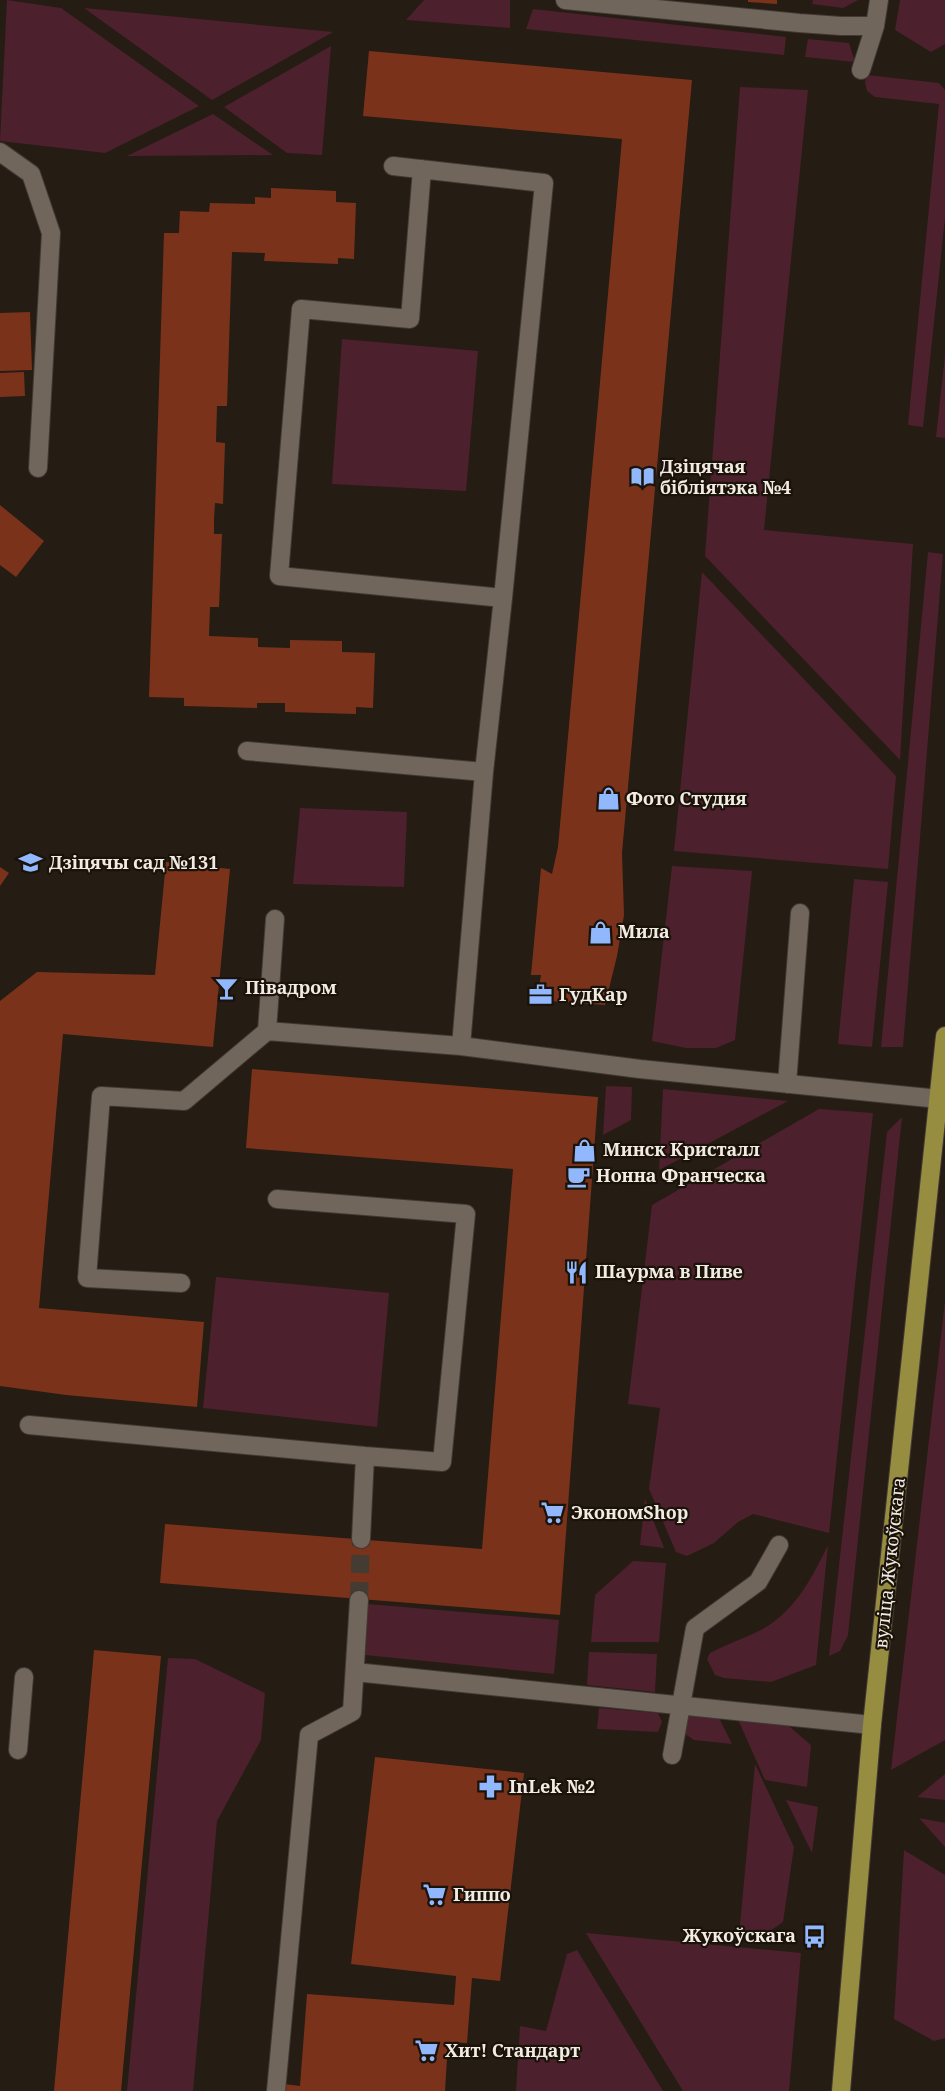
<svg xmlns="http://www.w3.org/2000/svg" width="945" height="2091" viewBox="0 0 945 2091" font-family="'Noto Serif',serif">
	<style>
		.green { fill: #4d202d }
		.building { fill: #7b321b }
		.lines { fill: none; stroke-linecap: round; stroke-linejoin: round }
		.minor-tunnel { stroke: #443b32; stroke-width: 18; stroke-dasharray: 18 9; stroke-linecap: butt }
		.minor-casing { stroke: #403934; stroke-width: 20 }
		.major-casing { stroke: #403934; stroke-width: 20 }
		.minor { stroke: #70665b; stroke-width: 18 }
		.major { stroke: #968d41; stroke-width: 18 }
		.labels { text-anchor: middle; stroke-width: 4.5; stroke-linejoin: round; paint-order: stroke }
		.poi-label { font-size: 18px; font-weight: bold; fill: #f1ebe4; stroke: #1b130a; text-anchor: start }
		.street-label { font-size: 18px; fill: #f1ebe4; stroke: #1b130a }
	</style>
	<rect width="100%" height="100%" fill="#251c13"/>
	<path class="green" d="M7 0 61 8 199 106 105 153 0 141Z
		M424 0H510V28L406 20Z
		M813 0H858L843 8 812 4Z
		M900 0H945V44L931 52 895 30Z
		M84 8 333 32 212 100Z
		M533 9 786 37 784 55 526 29Z
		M808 39 849 43 855 62 805 57Z
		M331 46 322 155 287 153 224 107Z
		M867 75 939 83 945 90V218L923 427 908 425 939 104 875 97 867 91 865 82Z
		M740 87 808 90 764 530 913 544 900 760 705 556Z
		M213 114 273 155 127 156Z
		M342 339 478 351 466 491 332 484Z
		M945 355V438L936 437Z
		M928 552 943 554 903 1047H881Z
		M702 572 896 776 888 869 674 851Z
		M300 808 407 812 404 887 293 884Z
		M672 866 752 871 735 1040 716 1048H686L652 1041Z
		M854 879 888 882 872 1047 838 1044Z
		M606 1086 632 1087 631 1120 603 1135Z
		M663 1089 788 1101 659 1170Z
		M819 1109 873 1113 829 1533 753 1514 738 1522 714 1543 687 1556 676 1552 649 1489 660 1408 628 1404 652 1205Z
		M902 1117 848 1635 840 1651 829 1656 887 1132Z
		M216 1277 389 1293 377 1427 203 1408Z
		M945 1301V1740L891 1770Z
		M645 1499 664 1548 640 1545Z
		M828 1545 816 1665 771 1682 724 1678 715 1675 707 1659 710 1653C728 1643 749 1637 766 1627 796 1609 813 1576 828 1545Z
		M633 1561 666 1563 659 1642H591L595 1595Z
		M368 1604 559 1620 554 1674 365 1655Z
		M589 1652 657 1654 655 1692 587 1685Z
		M168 1658 195 1659 265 1693 261 1740 217 1821 193 2091H127Z
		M599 1708 658 1713 662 1722 658 1732 597 1729Z
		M689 1714 718 1716 732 1744 694 1740 685 1734 683 1727Z
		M736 1715 784 1722 811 1745 807 1787 765 1780Z
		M755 1764 794 1847 783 1922 761 1937 739 1935Z
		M945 1774V1800L917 1797Z
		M786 1800 818 1807 812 1853Z
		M919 1818 945 1823V1847Z
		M904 1850 945 1875V2038L934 2041 894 2019Z
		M586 1933 801 1953 789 2091H683Z
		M577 1950 663 2091H516L520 2026 546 2031 567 1954Z"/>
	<path class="building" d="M748 0H777V4L748 2Z
		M369 51 692 80 622 853 624 915 617 956 605 1005 537 1000 541 975H531L541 868 552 874 558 847 622 139 363 116Z
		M271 188 336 191V202L356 203 354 259 338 258V264L264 261 265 253 232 252 227 406H217L216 442 225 443 223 504 215 503 214 519V534H222L219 607H210L209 636 258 638V647L290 648V640L342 641V652L375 653 373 708 356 707V714L285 712V703H257V708L184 706V698L149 697 164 233H179L180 211 209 212 210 203 255 204V197L271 198Z
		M30 312 32 370 0 371V313Z
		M24 372 25 396 0 397V373Z
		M0 505 44 541 16 577 0 565Z
		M166 862 230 869 213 1047 63 1034 39 1308 204 1322 197 1407 66 1395 0 1386V1001L37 972 155 975Z
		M0 867 9 873 0 886Z
		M252 1069 598 1097 560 1615 160 1583 165 1524 482 1549 513 1169 246 1148Z
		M94 1650 161 1656 121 2091H54Z
		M375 1757 524 1773 500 1981 472 1978 467 2043 448 2042 445 2091H284V2084L300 2086 307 1994 454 2005 456 1976 351 1964Z"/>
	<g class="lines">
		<path class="minor-tunnel" d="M359 1600 361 1539"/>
		<defs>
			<path id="minor" d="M565 0 799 23 841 26H875
				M861 70 875 26 879 0
				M0 152 31 174 51 233 38 468
				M393 166 544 183 503 598 484 772 461 1046
				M422 169 410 319 301 309 279 576 503 598
				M247 751 484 772
				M275 919 267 1031 461 1046 640 1069 939 1099
				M787 1084 800 913
				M277 1199 466 1214 442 1462 365 1456 361 1539
				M181 1283 87 1278 101 1096 184 1101 267 1031
				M29 1425 365 1456
				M355 1672 872 1725
				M18 1750 24 1677
				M672 1755 695 1628 758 1582 779 1545
				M276 2091 309 1735 352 1712 359 1600"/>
			<path id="major" d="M841 2091 872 1725 945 1036"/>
		</defs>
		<use href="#minor" class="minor-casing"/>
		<use href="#major" class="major-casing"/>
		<use href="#minor" class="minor"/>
		<use href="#major" class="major"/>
	</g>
	<defs>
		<symbol id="library-bare" viewBox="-9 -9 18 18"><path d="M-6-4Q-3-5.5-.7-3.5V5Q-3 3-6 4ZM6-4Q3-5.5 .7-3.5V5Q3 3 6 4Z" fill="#91b8fd" stroke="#1b130a" stroke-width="2.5" paint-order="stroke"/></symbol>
		<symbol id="shop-bare" viewBox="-9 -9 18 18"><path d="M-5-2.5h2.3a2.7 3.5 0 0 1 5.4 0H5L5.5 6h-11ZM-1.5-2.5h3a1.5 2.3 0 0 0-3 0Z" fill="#91b8fd" stroke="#1b130a" stroke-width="2.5" paint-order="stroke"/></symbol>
		<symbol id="school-bare" viewBox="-9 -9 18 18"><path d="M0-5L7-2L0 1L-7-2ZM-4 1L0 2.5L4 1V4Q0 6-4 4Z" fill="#91b8fd" stroke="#1b130a" stroke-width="2.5" paint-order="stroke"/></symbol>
		<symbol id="bar-bare" viewBox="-9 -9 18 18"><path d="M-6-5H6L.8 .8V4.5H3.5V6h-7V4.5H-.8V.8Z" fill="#91b8fd" stroke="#1b130a" stroke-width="2.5" paint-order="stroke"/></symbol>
		<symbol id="office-bare" viewBox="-9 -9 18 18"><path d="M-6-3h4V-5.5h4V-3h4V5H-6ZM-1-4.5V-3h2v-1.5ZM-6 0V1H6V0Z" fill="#91b8fd" stroke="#1b130a" stroke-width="2.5" paint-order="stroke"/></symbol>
		<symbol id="cafe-bare" viewBox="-9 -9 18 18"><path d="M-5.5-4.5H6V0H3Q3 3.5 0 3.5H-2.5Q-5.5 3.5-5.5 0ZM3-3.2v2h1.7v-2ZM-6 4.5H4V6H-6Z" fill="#91b8fd" stroke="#1b130a" stroke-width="2.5" paint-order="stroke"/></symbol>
		<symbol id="restaurant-bare" viewBox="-9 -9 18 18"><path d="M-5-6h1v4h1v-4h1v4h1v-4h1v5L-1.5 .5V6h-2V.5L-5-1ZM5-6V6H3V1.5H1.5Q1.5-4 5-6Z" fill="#91b8fd" stroke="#1b130a" stroke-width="2.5" paint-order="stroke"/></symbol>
		<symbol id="supermarket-bare" viewBox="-9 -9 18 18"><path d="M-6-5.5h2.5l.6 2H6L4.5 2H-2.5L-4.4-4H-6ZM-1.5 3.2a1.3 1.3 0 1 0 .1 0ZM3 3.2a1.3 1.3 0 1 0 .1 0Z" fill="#91b8fd" stroke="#1b130a" stroke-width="2.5" paint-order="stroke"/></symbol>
		<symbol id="pharmacy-bare" viewBox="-9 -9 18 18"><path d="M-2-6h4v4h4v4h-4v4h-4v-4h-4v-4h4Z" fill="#91b8fd" stroke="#1b130a" stroke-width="2.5" paint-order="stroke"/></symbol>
		<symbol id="bus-bare" viewBox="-9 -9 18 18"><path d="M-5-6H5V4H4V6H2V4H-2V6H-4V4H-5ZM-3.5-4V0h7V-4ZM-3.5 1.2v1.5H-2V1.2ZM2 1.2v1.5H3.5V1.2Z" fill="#91b8fd" stroke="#1b130a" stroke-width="2.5" paint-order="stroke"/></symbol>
	</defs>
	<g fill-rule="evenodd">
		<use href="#library-bare" x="626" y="460" width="33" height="33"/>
		<use href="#shop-bare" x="592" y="782" width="33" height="33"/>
		<use href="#school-bare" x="14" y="846" width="33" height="33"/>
		<use href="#shop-bare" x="584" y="916" width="33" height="33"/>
		<use href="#bar-bare" x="210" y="972" width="33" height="33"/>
		<use href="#office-bare" x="524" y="978" width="33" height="33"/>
		<use href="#shop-bare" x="568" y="1134" width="33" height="33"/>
		<use href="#cafe-bare" x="562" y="1160" width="33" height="33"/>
		<use href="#restaurant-bare" x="560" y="1256" width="33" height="33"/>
		<use href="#supermarket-bare" x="536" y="1496" width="33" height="33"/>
		<use href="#pharmacy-bare" x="474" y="1770" width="33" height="33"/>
		<use href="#supermarket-bare" x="418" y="1878" width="33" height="33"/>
		<use href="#bus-bare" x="798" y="1920" width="33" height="33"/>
		<use href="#supermarket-bare" x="410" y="2034" width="33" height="33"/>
	</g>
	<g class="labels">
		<g class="poi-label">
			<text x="660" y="473">Дзіцячая<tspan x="660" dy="21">бібліятэка №4</tspan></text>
			<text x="626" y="805">Фото Студия</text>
			<text x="49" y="869">Дзіцячы сад №131</text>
			<text x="618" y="938">Мила</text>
			<text x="245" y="994">Пiвадром</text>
			<text x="559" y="1001">ГудКар</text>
			<text x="603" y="1156">Минск Кристалл</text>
			<text x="596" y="1182">Нонна Франческа</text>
			<text x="595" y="1278">Шаурма в Пиве</text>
			<text x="571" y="1519">ЭкономShop</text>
			<text x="509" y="1793">InLek №2</text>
			<text x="453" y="1901">Гиппо</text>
			<text x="796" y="1942" text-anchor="end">Жукоўскага</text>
			<text x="445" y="2057">Хит! Стандарт</text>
		</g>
		<g class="street-label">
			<text transform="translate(890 1563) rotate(-84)" y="6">вуліца Жукоўскага</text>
		</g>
	</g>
</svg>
